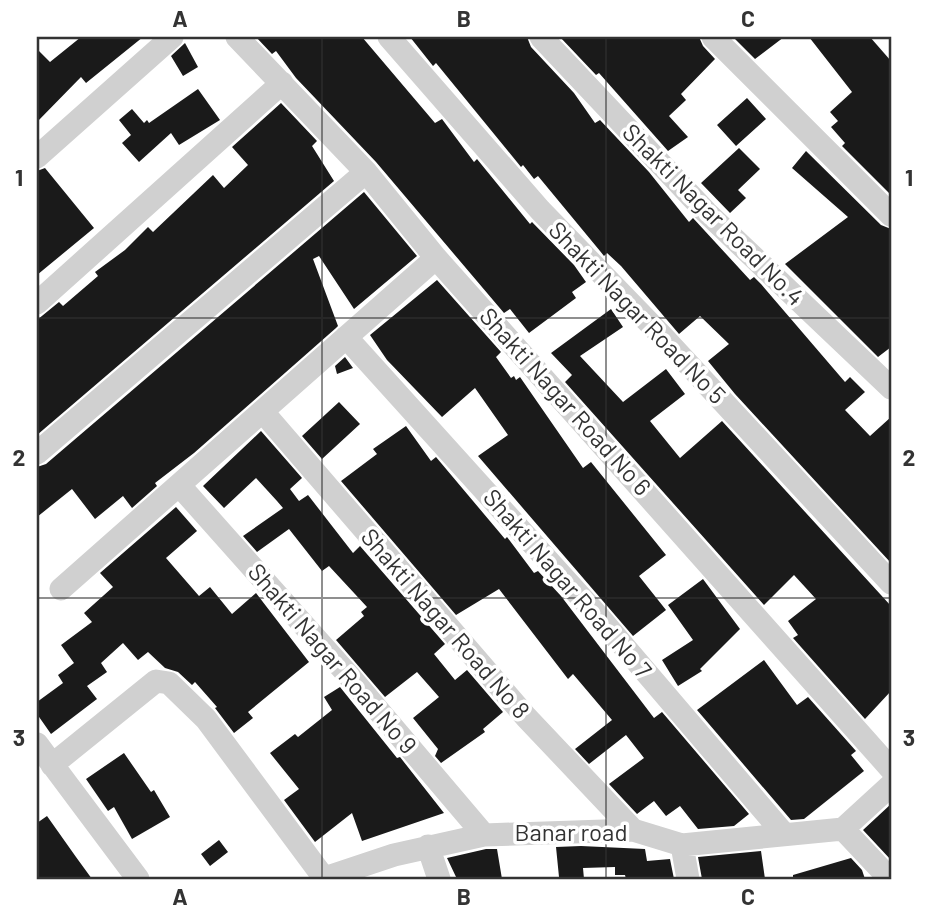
<svg xmlns="http://www.w3.org/2000/svg" width="928" height="916" viewBox="0 0 928 916" font-family="Barlow,sans-serif">
	<style>
		.building { fill: #1a1a1a }
		.lines { fill: none; stroke-linecap: round; stroke-linejoin: round }
		.minor { stroke: #d0d0d0; stroke-width: 23 }
		.grid { fill: none; stroke: #333; stroke-width: 2; stroke-opacity: 0.55 }
		.labels { text-anchor: middle; stroke-width: 7; stroke-linejoin: round; paint-order: stroke }
		.street-label { font-size: 24px; fill: #333; stroke: #fff }
		.neatline { fill: none; stroke: #333; stroke-width: 2.5 }
		.grid-label { font-size: 23px; text-anchor: middle; font-weight: bold; fill: #333 }
	</style>
	<rect width="100%" height="100%" fill="#fff"/>
	<path class="building" d="M81 37H143L86 83 81 77 37 122V49L50 62Z
		M256 37H362L435 123 442 119 474 162 477 159 530 224 532 222 574 265 586 282 572 292 576 298 529 333 510 309 504 313 376 162 296 78 276 51 272 54Z
		M410 37H527L531 47 574 93 595 123 600 120 649 172 689 222 693 218 750 280 754 277 761 284 845 382 850 377 865 392 845 410 870 436 891 417V563L735 394 708 361 729 344 700 316 679 334 621 266 607 253 604 256 600 251 538 176 534 179 523 165 521 167 436 63 433 66Z
		M560 37H699L703 46 715 59 681 94 686 100 669 116 688 137 668 151 599 73 596 75Z
		M733 37H784L755 59Z
		M809 37H870L891 61V195L842 146 845 143 831 127 838 121 830 112 852 92Z
		M185 43 198 67 183 76 171 56Z
		M198 89 220 120 179 145 171 133 139 162 122 143 131 135 119 120 132 109 144 123 147 120 149 123Z
		M747 98 766 119 736 146 717 125Z
		M281 103 317 141 312 146 334 181 37 435V320L59 302 63 306 98 276 95 272 125 250 148 227 153 232 213 175 224 188 248 165 232 147Z
		M739 148 760 169 738 190 746 198 730 213 701 183Z
		M806 151 881 225 891 229V347L878 357 785 264 848 217 792 168Z
		M45 168 94 228 37 275V171Z
		M364 192 417 256 354 309 319 256 313 259 338 326 336 328 194 453 155 483 157 486 132 508 123 496 95 519 72 489 37 517V467L46 464Z
		M437 280 501 352 496 357 511 378 514 376 516 380 520 377 583 468 591 462 666 555 639 576 666 610 633 636 478 456 508 435 475 388 442 417 387 360 370 335Z
		M611 309 623 327 580 356 623 402 666 369 685 394 650 421 680 458 722 421 891 606V691L865 719 793 638 798 635 788 621 816 599 794 575 764 605 565 382 572 375 551 353Z
		M345 357 353 368 337 374 335 366Z
		M339 402 360 424 322 459 302 436Z
		M406 426 431 461 436 457 505 539 507 537 534 573 538 571 561 596 654 718 662 712 749 814 734 826 698 829 680 806 666 816 654 801 637 814 609 784 644 758 626 735 589 764 575 749 612 720 573 674 568 679 499 589 456 615 341 481 377 454 373 449Z
		M261 431 302 478 290 489 299 501 308 495 353 553 360 546 445 644 434 654 455 680 467 670 503 712 483 729 485 732 441 763 435 756 438 749 413 718 439 697 417 672 385 697 336 640 364 616 361 612 367 607 329 566 322 571 289 529 257 552 243 536 283 508 277 501 256 478 224 508 203 486Z
		M176 507 197 531 166 558 199 596 210 587 232 614 256 593 309 662 248 712 253 718 234 733 215 708 217 707 195 682 192 685 178 672 165 668 148 652 138 660 123 643 101 663 107 672 87 686 97 699 51 734 37 714V702L63 683 58 675 74 663 61 645 92 622 84 613 113 587 100 573Z
		M703 579 740 629 700 669 702 671 678 686 662 660 693 640 668 605Z
		M764 660 797 705 808 697 856 751 851 755 864 771 804 819 791 820 697 710Z
		M340 687 397 758 400 757 444 813 362 841 352 813 315 842 284 800 299 789 270 753 295 734 298 737 332 710 324 697Z
		M124 753 151 792 154 790 170 817 132 839 114 807 108 811 86 779Z
		M891 804V860L863 830Z
		M47 816 76 857 92 879H37V823Z
		M219 840 228 852 210 866 201 854Z
		M581 846 645 849 647 861 670 859 674 879H626L625 875H615V867L583 868 584 879 559 877 556 847Z
		M486 849H497L502 879H457L447 858Z
		M761 851 765 879H702L698 857Z
		M851 858 862 870 865 879H793V875Z"/>
	<g class="lines">
		<path class="minor" d="M237 37 366 172 436 258 891 769
			M389 37 540 210 664 338 891 583
			M541 37 706 212 891 388
			M713 37 891 215
			M37 157 172 37
			M37 303 282 83
			M346 337 598 616 784 834
			M263 412 526 717 633 830
			M37 453 366 172
			M179 485 350 677 484 835
			M61 589 436 258
			M37 744 138 879
			M52 765 156 681 169 683 206 719 324 878
			M843 829 890 879
			M682 845 688 879
			M428 846 439 879
			M322 879 394 855 484 835 633 830 682 845 843 829 891 785"/>
	</g>
	<path class="grid" d="M322 37V879M606 37V879M37 318H891M37 598H891"/>
	<g class="labels">
		<g class="street-label">
			<text transform="translate(713 215) rotate(45)" y="8">Shakti Nagar Road No.4</text>
			<text transform="translate(637 313) rotate(46)" y="8">Shakti Nagar Road No 5</text>
			<text transform="translate(565 402) rotate(48)" y="8">Shakti Nagar Road No 6</text>
			<text transform="translate(567 584) rotate(49)" y="8">Shakti Nagar Road No 7</text>
			<text transform="translate(445 624) rotate(49)" y="8">Shakti Nagar Road No 8</text>
			<text transform="translate(332 659) rotate(49)" y="8">Shakti Nagar Road No 9</text>
			<text x="571" y="841">Banar road</text>
		</g>
	</g>
	<rect width="928" height="916" fill="none" stroke="#ffffff" stroke-width="77"/>
	<rect x="38" y="38" width="852" height="840" class="neatline"/>
	<g class="grid-label">
		<text x="180" y="27">A</text>
		<text x="464" y="27">B</text>
		<text x="748" y="27">C</text>
		<text x="19" y="186">1</text>
		<text x="909" y="186">1</text>
		<text x="19" y="466">2</text>
		<text x="909" y="466">2</text>
		<text x="19" y="746">3</text>
		<text x="909" y="746">3</text>
		<text x="180" y="905">A</text>
		<text x="464" y="905">B</text>
		<text x="748" y="905">C</text>
	</g>
</svg>
